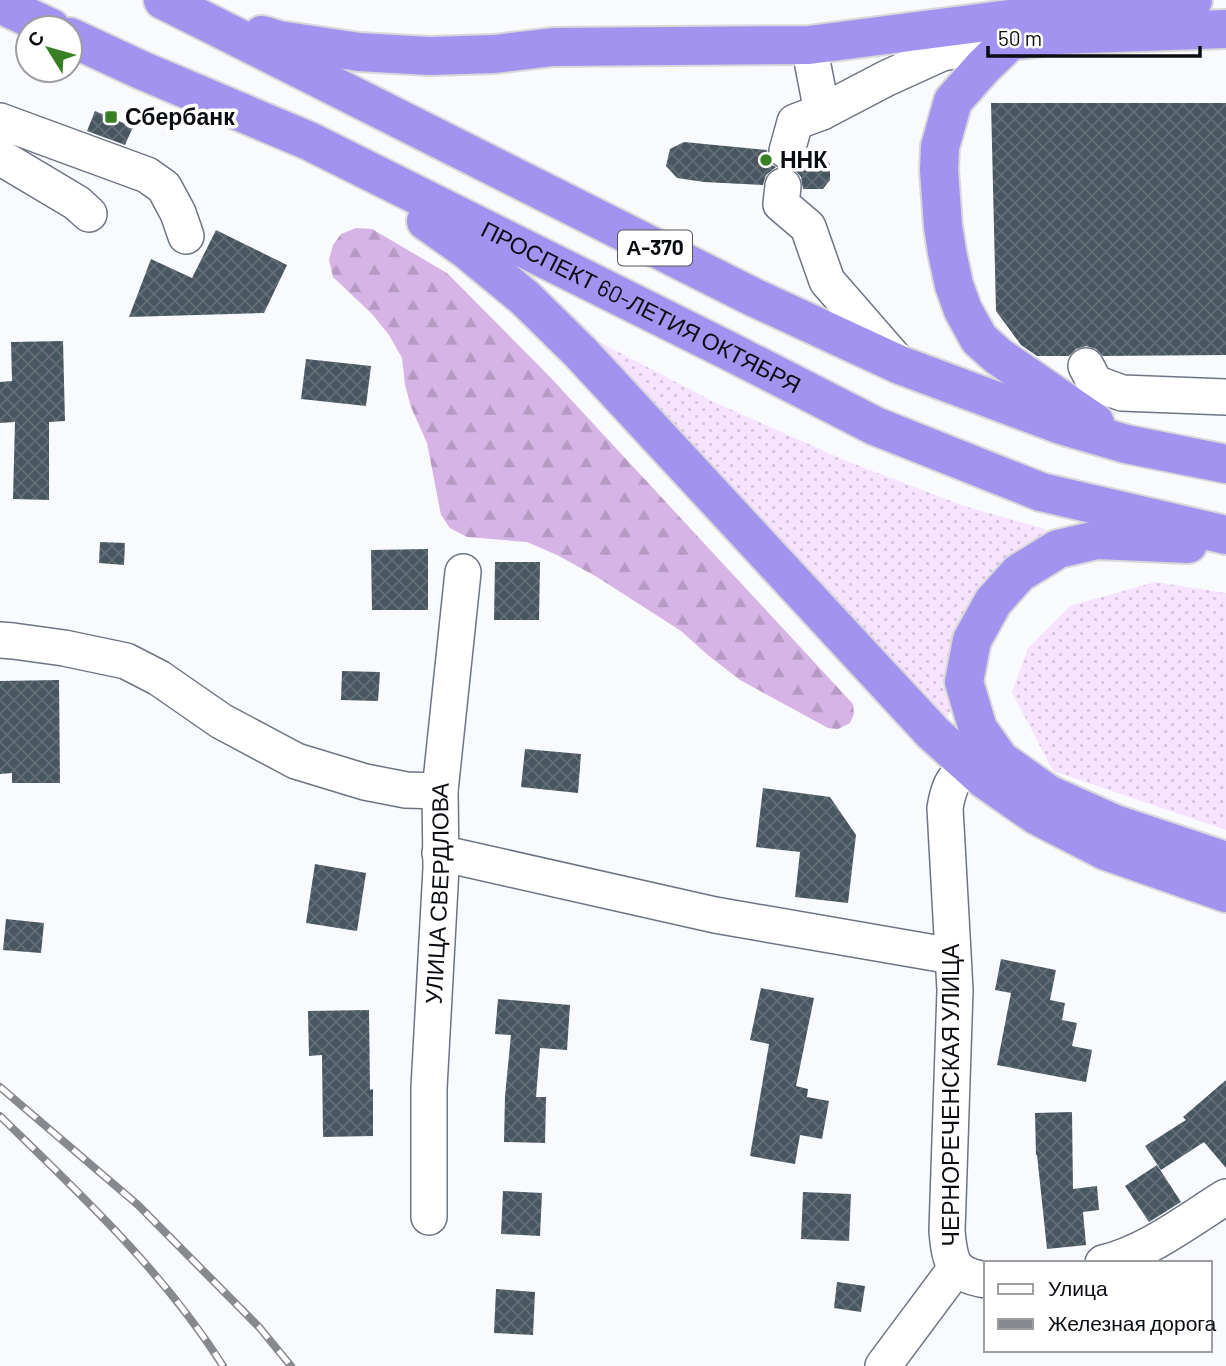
<svg xmlns="http://www.w3.org/2000/svg" width="1226" height="1366" viewBox="0 0 1226 1366" font-family="Barlow,sans-serif">
	<style>
		.grass { fill: url(#grass-dots) }
		.forest { fill: url(#forest-firs) }
		.building { fill: url(#building-cross-hatch) }
		.lines { fill: none; stroke-linecap: round; stroke-linejoin: round }
		.minor-casing { stroke: #6d7482; stroke-width: 38 }
		.highway-casing { stroke: #d8d8d9; stroke-width: 42 }
		.minor { stroke: #fff; stroke-width: 35 }
		.highway { stroke: #a293f0; stroke-width: 38 }
		.rail-casing { stroke: #87898e; stroke-width: 8 }
		.rail { stroke: #fff; stroke-width: 5; stroke-dasharray: 16; stroke-linecap: butt }
		.poi-dot { fill: #397f24; stroke: #fff; stroke-width: 2.5 }
		.labels { text-anchor: middle; stroke-width: 7; stroke-linejoin: round; paint-order: stroke }
		.shield { fill: #fff; stroke: #535558; stroke-width: 2 }
		.shield-label { font-size: 21px; font-weight: bold; fill: #090c11 }
		.poi-label { font-size: 23px; font-weight: bold; fill: #090c11; stroke: #fff; text-anchor: start }
		.street-label { font-size: 23px; fill: #090c11; stroke: #fff }
	</style>
	<defs>
		<pattern id="grass-dots" width="8" height="8" patternUnits="userSpaceOnUse" patternTransform="scale(1.75)"><rect width="8" height="8" fill="#f6e3ff"/><path d="M2 2h.1M6 6h.1" fill="none" stroke="#d2c2da" stroke-width="1.8" stroke-linecap="round"/></pattern>
		<pattern id="forest-firs" width="22" height="20" patternUnits="userSpaceOnUse" patternTransform="scale(1.75)"><rect width="22" height="20" fill="#d6b5e6"/><path d="M5 1l3.5 6h-7zM16 11l3.5 6h-7z" fill="#b69ac4"/></pattern>
		<pattern id="building-cross-hatch" width="8" height="8" patternUnits="userSpaceOnUse" patternTransform="scale(1.75)"><rect width="8" height="8" fill="#485660"/><path d="M0 0l8 8M0 8l8-8" fill="none" stroke="#636e76"/></pattern>
	</defs>
	<rect width="100%" height="100%" fill="#f9fafe"/>
	<path class="grass" d="M592 338 716 403 849 462 967 507 1042 528 1048 532 1026 547 951 693V709L945 721Z
		M1155 582 1226 593V830L1053 771 1012 692 1028 648 1070 606Z"/>
	<path class="forest" d="M356 228 372 229 447 273 550 377 853 704 854 714 850 723 838 729 828 728 740 680 709 656 681 631 597 577 557 555 527 542 467 537 450 528 441 515 427 443 411 407 405 385 402 358 389 335 372 314 333 277 329 260 333 245 341 234Z"/>
	<path class="building" d="M991 103H1226V355L1103 356 1096 349 1086 346 1076 349 1069 356H1037L1021 345 996 311Z
		M95 111 133 127 125 145 87 131Z
		M684 142 767 150 768 157 772 165 776 167 766 175 763 185 704 182 677 178 666 166 670 149Z
		M807 153 820 154 830 164V180L823 189H803L801 177 794 169 802 165Z
		M216 230 287 265 264 313 129 317 151 259 192 278Z
		M63 341 65 421 49 422V500L13 499 15 422 0 423V382L12 381 11 342Z
		M306 359 371 366 366 406 301 399Z
		M100 542 125 543 124 565 99 563Z
		M428 549V610H372L371 550Z
		M495 562H540L539 620H494Z
		M342 671 380 672 378 701 341 700Z
		M59 680 60 783H12V773L0 774V681Z
		M525 749 581 754 578 793 521 787Z
		M763 788 830 797 856 835 848 903 795 897 800 852 756 847Z
		M315 864 366 873 357 931 306 923Z
		M6 919 44 923 41 953 3 950Z
		M1001 959 1056 970 1050 1000 1065 1003 1062 1020 1077 1023 1072 1046 1092 1050 1086 1082 997 1065 1011 993 995 990Z
		M761 988 814 998 796 1086 808 1089 807 1097 829 1101 822 1139 800 1135 795 1164 750 1156 769 1044 750 1040Z
		M498 999 570 1005 567 1050 540 1048 536 1097H546L545 1143 504 1142 505 1096 511 1035 495 1034Z
		M369 1010 370 1090 373 1089V1136L323 1137 322 1055 309 1056 308 1011Z
		M1226 1080V1168L1204 1142 1161 1170 1145 1146 1186 1120 1183 1117Z
		M1072 1112 1073 1189 1097 1186 1099 1210 1083 1212 1086 1245 1047 1249 1037 1155H1036L1035 1113Z
		M1157 1165 1181 1202 1149 1222 1125 1186Z
		M503 1191 542 1193 540 1236 501 1234Z
		M803 1192 851 1194 849 1241 801 1239Z
		M837 1282 865 1286 861 1312 834 1308Z
		M496 1289 535 1292 533 1335 494 1333Z"/>
	<g class="lines">
		<defs>
			<g id="minor">
				<path d="M822 112 887 78 942 53 1010 41"/>
				<path d="M0 121 147 175 164 187 178 213 186 236"/>
				<path d="M787 151 795 122 822 112 809 45"/>
				<path d="M0 157 77 203 89 214"/>
				<path d="M783 186 781 204 808 227 827 281 900 365"/>
				<path d="M1086 366 1095 383 1122 393 1226 397"/>
				<path d="M0 640 13 641 64 648 126 661 159 678 221 721 296 761 365 782 406 790 440 791"/>
				<path d="M967 764C952 782 949 785 945 808L955 990 947 1231C950 1263 952 1274 986 1280"/>
				<path d="M440 853 715 915 952 956"/>
				<path id="s1" d="M429 1217V1088L441 868 440 791 463 572"/>
				<path d="M1103 1263C1148 1252 1187 1221 1226 1197"/>
				<path d="M883 1366 956 1268"/>
			</g>
			<g id="highway">
				<path d="M163 0 753 297 900 365 1061 425 1126 444 1226 464"/>
				<path d="M0 4 51 28"/>
				<path d="M262 35 279 40 359 52 429 56 495 54 553 47 809 45 1133 3 1193 0"/>
				<path id="s2" d="M70 37 141 70 309 141 727 350 875 426 1041 492 1226 535"/>
				<path d="M426 221 467 250 525 298 581 353 933 733 984 779 1036 815 1106 851 1226 893"/>
				<path d="M1095 423 998 356 979 339 963 310 954 285 947 252 943 226 939 170 940 147 953 101 983 67 1010 41 1059 35 1226 29"/>
				<path d="M1188 544 1097 540 1058 549 1019 573 993 602 972 640 964 682 978 729 1000 760 1048 794 1115 824 1226 861"/>
			</g>
		</defs>
		<use href="#minor" class="minor-casing"/>
		<use href="#highway" class="highway-casing"/>
		<use href="#minor" class="minor"/>
		<use href="#highway" class="highway"/>
		<defs>
			<path id="rail" d="M0 1087 138 1205 259 1327 291 1366
				M0 1116C80 1194 163 1271 223 1366"/>
		</defs>
		<use href="#rail" class="rail-casing"/>
		<use href="#rail" class="rail"/>
	</g>
	<g class="poi-dot">
		<rect x="104" y="110" width="14" height="14" rx="3.5"/>
		<circle cx="766" cy="160" r="7"/>
	</g>
	<g class="labels">
		<rect class="shield" x="618" y="230.5" width="74" height="35" rx="5"/>
		<g class="shield-label">
			<text x="655" y="255">А-370</text>
		</g>
		<g class="poi-label">
			<text x="125" y="125">Сбербанк</text>
			<text x="780" y="168">ННК</text>
		</g>
		<g class="street-label">
			<text dy="8" stroke="none"><textPath href="#s2" startOffset="632">ПРОСПЕКТ 60-ЛЕТИЯ ОКТЯБРЯ</textPath></text>
			<text dy="8" stroke="none"><textPath href="#s1" startOffset="324">УЛИЦА СВЕРДЛОВА</textPath></text>
			<text transform="translate(951 1095) rotate(-90)" y="8">ЧЕРНОРЕЧЕНСКАЯ УЛИЦА</text>
		</g>
	</g>
	<rect x="984" y="1261" width="228" height="91" fill="#ffffff" stroke="#9d9ea0" stroke-width="2"/>
	<rect x="998" y="1284" width="35" height="10" fill="#ffffff" stroke="#9d9ea0" stroke-width="2"/>
	<text x="1048" y="1296" font-size="21" fill="#090c11">Улица</text>
	<rect x="998" y="1319" width="35" height="10" fill="#87898e" stroke="#9d9ea0" stroke-width="2"/>
	<text x="1048" y="1331" font-size="21" fill="#090c11">Железная дорога</text>
	<g transform="translate(49 49) rotate(307)"><circle r="33" fill="#ffffff" stroke="#9d9ea0" stroke-width="2"/>
	<path d="M0-5L12 26L0 18L-12 26Z" fill="#397f24"/>
	<text y="-10" font-size="19" font-weight="bold" text-anchor="middle" fill="#090c11">С</text>
	</g>
	<path d="M988 46v10h212v-10" fill="none" stroke="#090c11" stroke-width="3.5"/>
	<text x="998" y="46" font-size="21" fill="#090c11" stroke="#ffffff" stroke-width="5" paint-order="stroke">50 m</text>
</svg>
